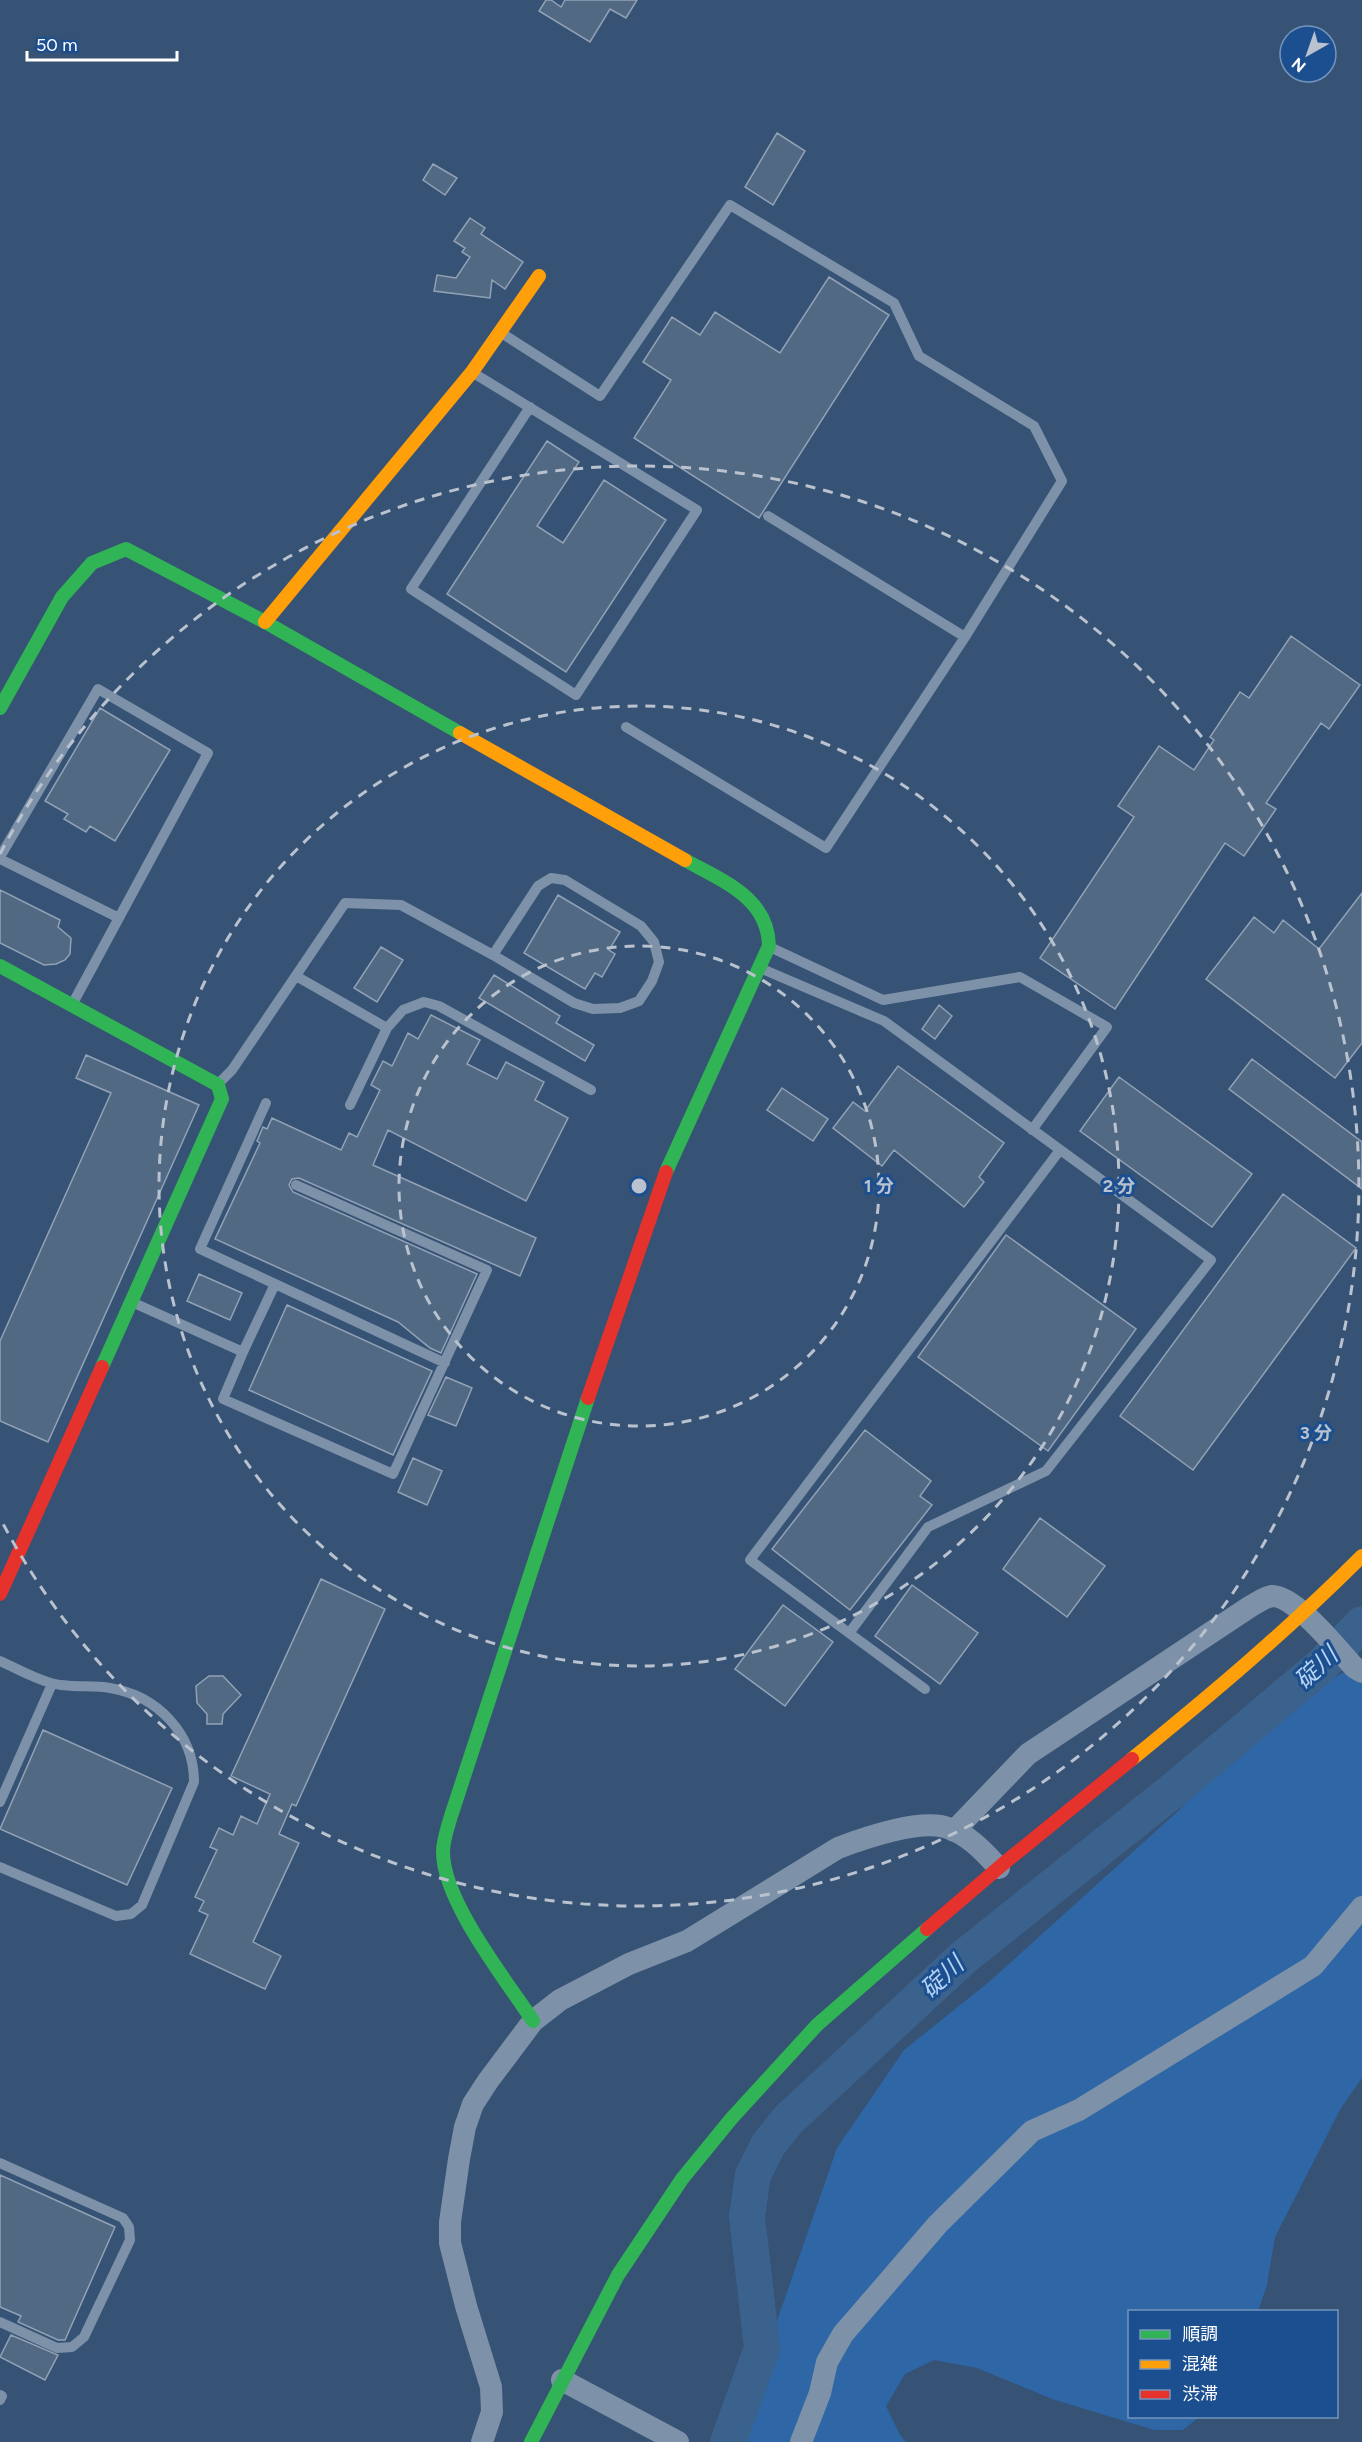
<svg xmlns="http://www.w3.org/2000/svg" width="1362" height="2442" viewBox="0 0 1362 2442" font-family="Figtree,'Noto Sans JP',sans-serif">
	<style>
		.green { fill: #2f66a5 }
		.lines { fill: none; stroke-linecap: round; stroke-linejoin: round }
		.river { stroke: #3b618d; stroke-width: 36 }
		.building { fill: #526984; stroke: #92a2b6; stroke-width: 1.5 }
		.lane { stroke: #7d92a8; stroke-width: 10 }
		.street { stroke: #7d92a8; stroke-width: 22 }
		.fast { stroke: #30b455; stroke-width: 14 }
		.slow { stroke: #ff9f0a; stroke-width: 14 }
		.jam { stroke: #e5322d; stroke-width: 14 }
		.ring { fill: none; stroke: #b9c2ce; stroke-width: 3; stroke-dasharray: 10 8 }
		.labels { text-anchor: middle; stroke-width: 6; stroke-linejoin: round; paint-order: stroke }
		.water-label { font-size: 24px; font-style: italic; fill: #b5d3f5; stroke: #1b4f8f }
		.centre { fill: #b9c2ce; stroke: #1b4f8f; stroke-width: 3 }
		.ring-label { font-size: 18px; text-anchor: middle; font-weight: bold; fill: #b9c2ce; stroke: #1b4f8f; stroke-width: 6; stroke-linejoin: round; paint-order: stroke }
	</style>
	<rect width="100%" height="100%" fill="#365274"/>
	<path class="green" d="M1362 1661V2078L1341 2108 1275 2237 1267 2285 1258 2311 1130 2312V2416L1199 2417 1183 2430H1154L1052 2399 977 2368 934 2360 905 2374 886 2406 900 2435 906 2442H735L837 2148 904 2050 990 1981 1177 1812 1273 1715Z"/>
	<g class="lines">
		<path class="river" d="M728 2442 762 2348 747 2216 753 2175 768 2145 789 2119 964 1957 1171 1792 1321 1666 1362 1624"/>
	</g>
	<path class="building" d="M546 0H551L561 7 565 0H637L626 18 610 9 590 42 539 11Z
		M777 133 805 151 773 205 745 187Z
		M433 164 457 178 445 195 423 180Z
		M470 218 485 228 481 234 523 262 505 289 492 280 490 298 434 291 437 275 456 278 470 257 462 252 465 248 454 241Z
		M829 277 889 315 759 518 634 438 671 380 643 362 672 317 700 335 715 312 780 353Z
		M547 441 579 462 537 526 563 543 604 480 666 520 566 672 447 594Z
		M1291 636 1360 685 1329 729 1321 723 1266 803 1276 809 1244 856 1225 843 1115 1009 1040 958 1134 817 1118 806 1159 746 1194 770 1214 740 1210 737 1240 692 1249 698Z
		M100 708 170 750 115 841 90 826 86 832 64 819 68 814 45 801Z
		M0 890 60 920 58 927 71 938 70 954 65 960 56 964 44 965 0 943Z
		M1362 893V1043L1335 1078 1206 979 1254 917 1274 933 1283 920 1319 949Z
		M558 895 620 932 609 950 615 954 602 977 595 973 585 989 524 953Z
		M381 947 403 960 377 1002 354 988Z
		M494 975 560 1016 556 1023 594 1045 585 1061 479 998Z
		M939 1005 952 1016 935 1039 922 1029Z
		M431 1015 480 1040 467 1064 497 1079 506 1062 544 1082 535 1100 568 1118 526 1201 388 1130 373 1165 536 1238 520 1276 299 1178 292 1179 289 1185 293 1192 477 1274 441 1353 430 1348 398 1322 215 1239 260 1143 257 1141 263 1127 267 1129 272 1118 341 1150 349 1133 357 1137 380 1090 371 1085 383 1061 392 1066 408 1033 418 1039Z
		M86 1055 199 1105 48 1442 0 1421V1341L111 1093 76 1078Z
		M1252 1059 1362 1142V1189L1229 1089Z
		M898 1066 1004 1143 979 1177 984 1182 964 1207 894 1150 882 1166 833 1128 853 1102 865 1111Z
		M1119 1077 1252 1174 1212 1227 1080 1131Z
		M782 1088 828 1119 813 1141 767 1110Z
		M1283 1194 1356 1248 1193 1470 1120 1416Z
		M1006 1235 1136 1329 1048 1451 918 1357Z
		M199 1274 242 1293 230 1320 187 1301Z
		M287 1305 432 1371 393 1455 249 1390Z
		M446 1377 472 1388 456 1426 428 1415Z
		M865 1430 931 1481 920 1496 932 1505 850 1610 772 1549Z
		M413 1458 442 1471 427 1505 398 1492Z
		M1040 1518 1105 1566 1067 1617 1003 1569Z
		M321 1579 385 1609 296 1806 292 1804 279 1834 299 1843 253 1942 281 1956 265 1989 190 1954 208 1915 199 1911 204 1901 195 1897 217 1850 210 1847 219 1828 233 1835 241 1816 257 1824 270 1794 231 1776Z
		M912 1585 978 1633 940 1684 875 1636Z
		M783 1605 833 1642 785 1706 735 1669Z
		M209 1676H223L241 1695 223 1714 222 1724H207V1714L197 1703 196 1686Z
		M43 1730 172 1788 127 1885 0 1829Z
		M0 2175 115 2227 65 2340H58L18 2322 21 2316 0 2307Z
		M11 2335 58 2355 45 2380 0 2357Z"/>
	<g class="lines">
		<path class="lane" d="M503 334 600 396 730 205 894 303 919 356 1034 426 1062 481 965 637 826 848 626 727
			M475 374 697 510 576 695 411 589 530 407
			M768 516 965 637
			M0 857 98 689 208 753 73 1003
			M0 859 119 918
			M772 948 883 1000 1020 977 1107 1027 1032 1130
			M760 968 884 1021 1211 1260 1046 1471 928 1527 850 1632
			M296 976 387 1028 350 1105
			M387 1028 403 1010 424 1002 439 1006 591 1090
			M220 1082 232 1070 345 903 401 905 493 955 538 886 551 878 565 880 641 926 654 942 659 962 652 981 639 1001 620 1008 593 1009 574 1003 493 955
			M266 1103 200 1249 445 1363
			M134 1303 243 1352 223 1399 393 1474 487 1270 296 1185
			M243 1352 275 1284
			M0 1661C16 1668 33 1678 51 1683 67 1688 92 1685 110 1688 158 1696 194 1734 194 1782L142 1905 131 1914 116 1916 0 1867
			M925 1689 750 1560 1060 1150
			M0 1802 52 1684
			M0 2163 123 2218 129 2227 130 2240 84 2337 72 2347 57 2348 0 2322
			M0 2395 2 2396 0 2400"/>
		<path class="street" d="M954 1831 1028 1754 1251 1606C1257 1603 1265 1597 1272 1596 1295 1595 1339 1651 1355 1668L1362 1672
			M562 2380 678 2442
			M482 2442 492 2412 491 2387 466 2306 450 2243V2222L459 2159 465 2127 473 2104 488 2081 533 2021 560 2000 629 1964 687 1941 838 1848C864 1838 922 1818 948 1828 969 1835 984 1852 999 1868
			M801 2442 820 2393 827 2362 843 2334 938 2224 1032 2131 1079 2110 1313 1966 1362 1907"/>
		<path class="fast" d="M0 708 62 597 92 563 126 549 265 622 460 733
			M0 966 218 1085 222 1099 102 1367
			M666 1172 769 946C768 897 722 881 685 860
			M533 2021C506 1980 443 1901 443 1852 443 1840 448 1827 451 1816L588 1398
			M531 2442 618 2275 682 2179 731 2119 817 2025 927 1929"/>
		<path class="slow" d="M265 622 472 372 539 276
			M460 733 685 860
			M1132 1759C1212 1694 1289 1629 1362 1556"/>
		<path class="jam" d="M588 1398 666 1172
			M0 1594 102 1367
			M927 1929 1003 1864 1132 1759"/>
	</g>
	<g class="ring">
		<circle cx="639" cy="1186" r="240"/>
		<circle cx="639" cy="1186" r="480"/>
		<path d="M0 854A720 720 0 1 1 0 1518"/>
	</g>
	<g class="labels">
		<g class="water-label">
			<text transform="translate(1316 1668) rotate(-43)" y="8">碇川</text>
			<text transform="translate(942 1977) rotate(-43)" y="8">碇川</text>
		</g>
	</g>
	<circle cx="639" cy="1186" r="9" class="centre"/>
	<g class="ring-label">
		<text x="879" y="1192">1 分</text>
		<text x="1119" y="1192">2 分</text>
		<text x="1316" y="1439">3 分</text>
	</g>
	<rect x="1128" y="2310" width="210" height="108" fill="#1b4f8f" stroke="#7695bc" stroke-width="1.5"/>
	<rect x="1140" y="2330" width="30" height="9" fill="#30b455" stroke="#7695bc" stroke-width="1.5"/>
	<text x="1182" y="2340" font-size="18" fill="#ffffff">順調</text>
	<rect x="1140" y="2360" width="30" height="9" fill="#ff9f0a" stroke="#7695bc" stroke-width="1.5"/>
	<text x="1182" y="2370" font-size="18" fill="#ffffff">混雑</text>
	<rect x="1140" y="2390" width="30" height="9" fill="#e5322d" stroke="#7695bc" stroke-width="1.5"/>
	<text x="1182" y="2400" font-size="18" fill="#ffffff">渋滞</text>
	<g transform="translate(1308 54) rotate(220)"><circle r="28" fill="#1b4f8f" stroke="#7695bc" stroke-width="1.5"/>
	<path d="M0-4.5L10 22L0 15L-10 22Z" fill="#b9c2ce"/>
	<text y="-9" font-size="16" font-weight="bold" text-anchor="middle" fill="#ffffff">N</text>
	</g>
	<path d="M27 51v9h150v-9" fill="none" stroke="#ffffff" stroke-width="3"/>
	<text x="36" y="51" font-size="18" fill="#ffffff" stroke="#1b4f8f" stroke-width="4.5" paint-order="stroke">50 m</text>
</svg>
